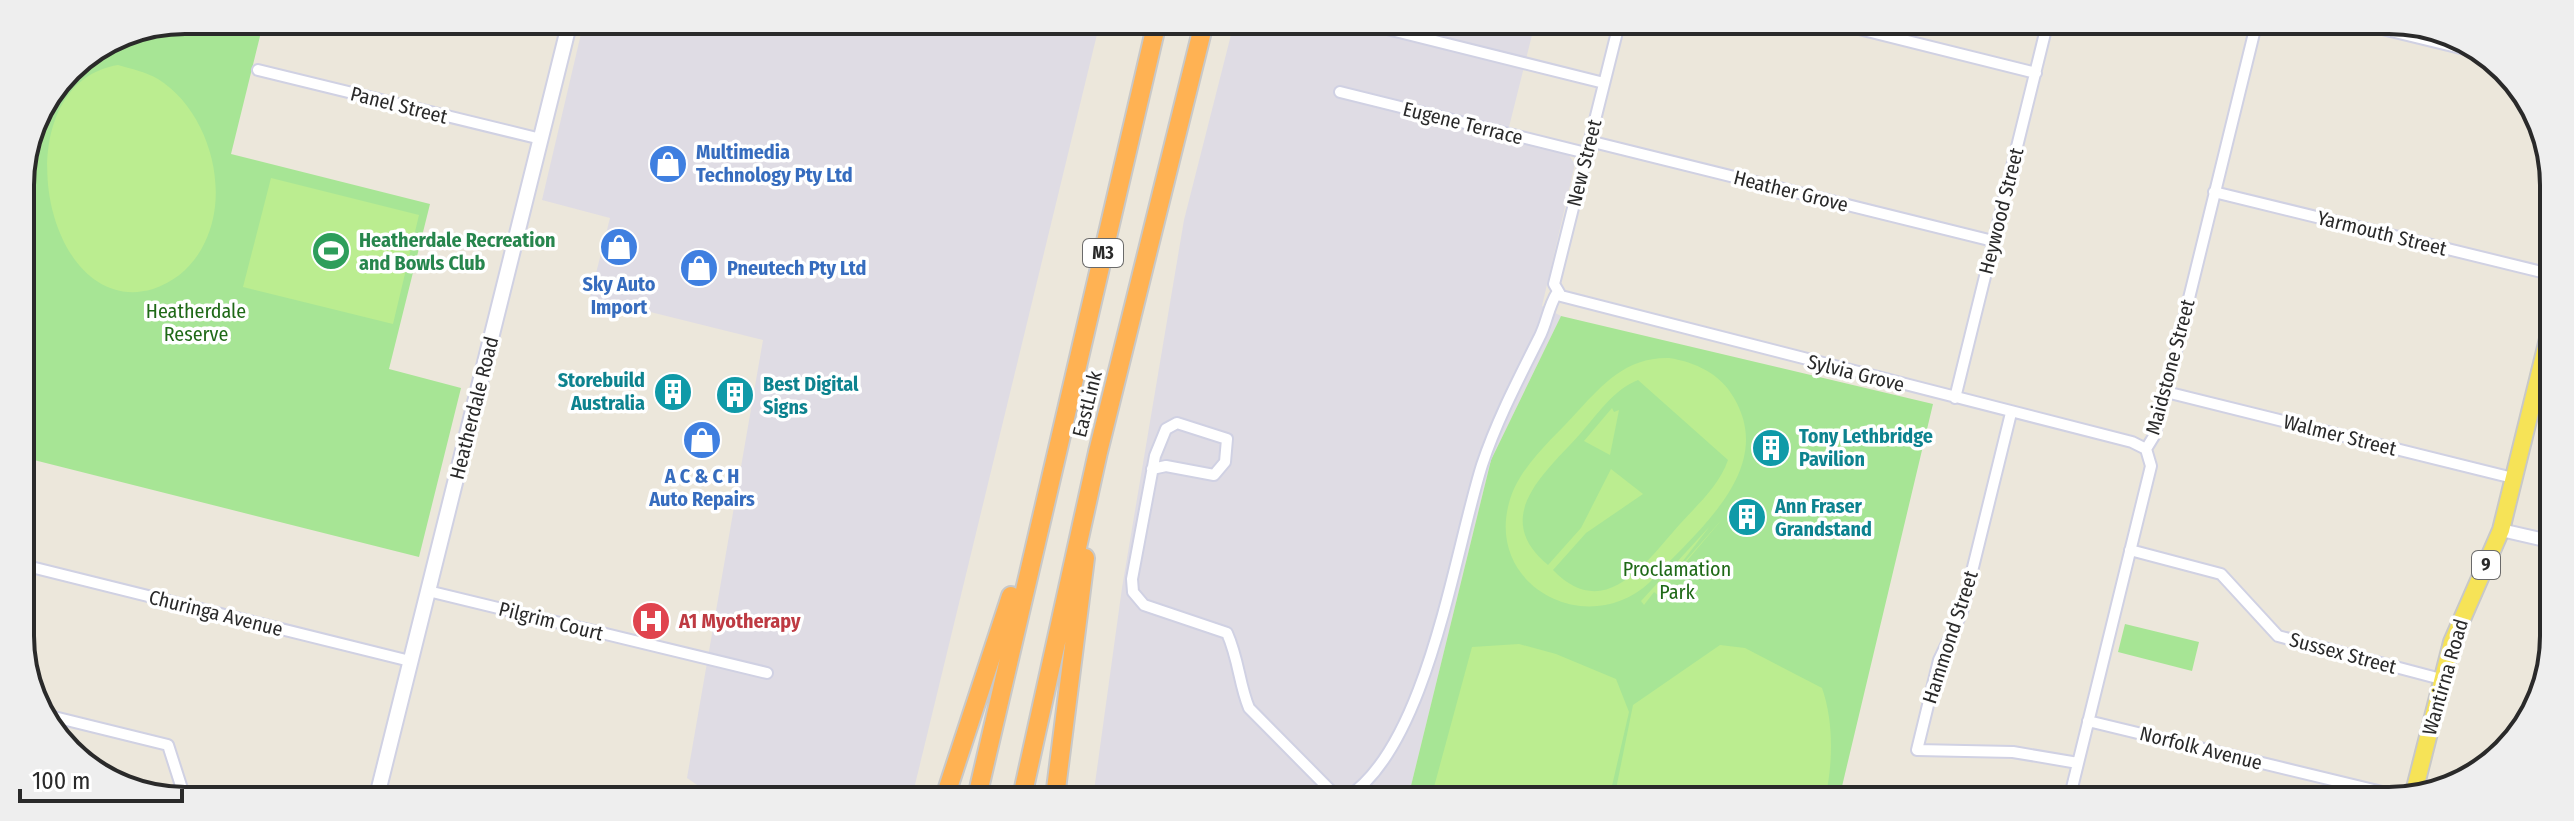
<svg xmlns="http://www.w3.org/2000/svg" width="2574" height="821" viewBox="0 0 2574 821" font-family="'Fira Sans Condensed',sans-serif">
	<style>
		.industrial { fill: #dfdce4 }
		.green { fill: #a7e595 }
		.pitch { fill: #bbed90; fill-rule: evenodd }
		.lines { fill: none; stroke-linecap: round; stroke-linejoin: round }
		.minor-casing { stroke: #d0d1e3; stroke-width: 14 }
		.tertiary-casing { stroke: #d0d1e3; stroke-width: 16 }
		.secondary-casing { stroke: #d0d1e3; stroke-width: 18 }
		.primary-casing { stroke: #c8c8c8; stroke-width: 20 }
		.motorway-casing { stroke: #c8c8c8; stroke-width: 22 }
		.minor { stroke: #fff; stroke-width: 10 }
		.tertiary { stroke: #fff; stroke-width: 12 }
		.secondary { stroke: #fff; stroke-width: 14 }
		.primary { stroke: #f6e357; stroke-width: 16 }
		.motorway { stroke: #ffb253; stroke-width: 18 }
		.labels { text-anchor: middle; stroke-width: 7; stroke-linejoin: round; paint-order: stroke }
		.shield { fill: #fff; stroke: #6a6a6a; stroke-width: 2 }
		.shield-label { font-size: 18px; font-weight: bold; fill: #2a2a2a }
		.street-label { font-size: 20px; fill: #2a2a2a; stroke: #fff }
		.shop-label { font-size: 20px; font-weight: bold; fill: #366cbe; stroke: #fff; text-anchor: start }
		.leisure-label { font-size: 20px; font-weight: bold; fill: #27864d; stroke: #fff; text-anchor: start }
		.park-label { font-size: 20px; fill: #1f6917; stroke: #fff }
		.culture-label { font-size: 20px; font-weight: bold; fill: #0d838f; stroke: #fff; text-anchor: start }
		.health-label { font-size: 20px; font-weight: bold; fill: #be3a42; stroke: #fff; text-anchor: start }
		.rim { fill: none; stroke: #2a2a2a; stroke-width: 4 }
	</style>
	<rect width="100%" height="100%" fill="#ece7db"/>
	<path class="industrial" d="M584 21 1100 22 912 797H703L700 787 687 778 763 340 590 297 610 218 542 200Z
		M1234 23H1535L1509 127 1570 144 1568 154 1575 164 1542 306 1561 316 1491 460 1408 798H1093L1122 588 1184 220Z"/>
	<path class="green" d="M185 20H264L231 154 430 204 389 369 461 388 419 557 22 457 20 174 37 112 69 68 122 32Z
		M1561 316 1933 404 1839 799 1408 798 1491 460Z
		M2125 624 2199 642 2192 671 2118 652Z"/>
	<path class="pitch" d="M118 65C132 69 146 72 158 79 208 110 231 189 205 242 195 264 177 281 153 289 42 322 0 84 118 65Z
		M271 178 419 215 393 324 243 287Z
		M1669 358C1695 362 1721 374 1734 398 1777 471 1694 533 1650 582 1588 640 1486 587 1509 503 1518 467 1554 438 1578 411 1604 383 1627 357 1669 358ZM1638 380 1728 460C1719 486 1698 504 1680 524 1646 562 1605 624 1553 570L1586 533 1643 494 1611 469 1581 528 1548 565C1490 517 1545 473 1580 434 1597 415 1614 389 1638 380Z
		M1612 408 1614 412 1619 410 1610 455 1584 441Z
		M1724 517 1658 595 1654 592 1644 605 1641 601 1710 526 1665 584Z
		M1519 644 1556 654 1616 679 1629 712 1609 799 1431 798 1472 647Z
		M1720 645 1745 648 1822 688C1834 722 1833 764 1825 799H1614L1633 705Z"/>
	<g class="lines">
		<defs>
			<path id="minor" d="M1363 23 1604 83
				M1619 24 1554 284 1561 296 2132 442 2146 449
				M1839 24 2036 73
				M2370 26 2473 51
				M258 70 541 139
				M1340 92 1586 153
				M1589 141 1993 241
				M2214 192 2550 274
				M2166 392 2513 478
				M1955 398 2047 25
				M2011 413 1962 612 1939 660 1917 750 2013 752 2078 763
				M1152 469 1166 466 1214 475 1225 462 1227 439 1177 423 1166 429 1155 456 1132 579 1133 592 1144 605 1227 633C1239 660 1239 684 1249 708L1338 798
				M2130 550 2221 574 2278 636 2441 679
				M23 565 410 661
				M428 591 767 673
				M46 715 168 745 184 795
				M2088 721 2407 798
				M1346 798C1427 747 1454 554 1482 465 1497 420 1518 380 1539 338 1547 323 1548 307 1557 293
				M2069 800 2151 466 2146 449 2154 436 2166 392 2256 25"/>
			<path id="tertiary" d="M2501 530 2549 541"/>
			<path id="secondary" d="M377 796 570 21"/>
			<path id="primary" d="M2413 796 2452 642 2501 530 2550 331"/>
			<path id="motorway" d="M945 797 1011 596
				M977 797 1157 22
				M1022 797 1098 452 1204 23
				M1055 797 1085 558"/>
		</defs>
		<use href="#minor" class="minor-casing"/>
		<use href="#tertiary" class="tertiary-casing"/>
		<use href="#secondary" class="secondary-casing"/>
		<use href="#primary" class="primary-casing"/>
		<use href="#motorway" class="motorway-casing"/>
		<use href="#minor" class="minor"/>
		<use href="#tertiary" class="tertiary"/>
		<use href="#secondary" class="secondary"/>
		<use href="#primary" class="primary"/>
		<use href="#motorway" class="motorway"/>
	</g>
	<defs>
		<symbol id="shop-disc" viewBox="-11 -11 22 22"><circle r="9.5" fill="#3f7fe0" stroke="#fff"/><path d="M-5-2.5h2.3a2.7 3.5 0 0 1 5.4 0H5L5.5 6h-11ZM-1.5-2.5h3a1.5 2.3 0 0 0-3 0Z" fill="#fff"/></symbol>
		<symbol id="stadium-disc" viewBox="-11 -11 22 22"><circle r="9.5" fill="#2e9e5b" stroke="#fff"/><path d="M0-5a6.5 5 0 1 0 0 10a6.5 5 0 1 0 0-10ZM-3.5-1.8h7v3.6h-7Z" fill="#fff"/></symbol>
		<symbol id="building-disc" viewBox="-11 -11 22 22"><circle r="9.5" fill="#0f9aa8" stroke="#fff"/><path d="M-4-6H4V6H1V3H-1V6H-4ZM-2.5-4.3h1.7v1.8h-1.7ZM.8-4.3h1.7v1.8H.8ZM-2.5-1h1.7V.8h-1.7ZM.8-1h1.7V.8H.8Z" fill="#fff"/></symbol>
		<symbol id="hospital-disc" viewBox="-11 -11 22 22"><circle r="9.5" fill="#e0444e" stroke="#fff"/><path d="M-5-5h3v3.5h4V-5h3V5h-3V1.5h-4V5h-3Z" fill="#fff"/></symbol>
	</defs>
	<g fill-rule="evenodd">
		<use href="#shop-disc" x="646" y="142" width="44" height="44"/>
		<use href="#shop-disc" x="597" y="225" width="44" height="44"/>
		<use href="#stadium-disc" x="309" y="229" width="44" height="44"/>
		<use href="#shop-disc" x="677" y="246" width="44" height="44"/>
		<use href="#building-disc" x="651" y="370" width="44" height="44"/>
		<use href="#building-disc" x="713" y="373" width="44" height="44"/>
		<use href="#shop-disc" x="680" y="418" width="44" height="44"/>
		<use href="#building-disc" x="1749" y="426" width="44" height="44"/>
		<use href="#building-disc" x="1725" y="495" width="44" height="44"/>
		<use href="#hospital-disc" x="629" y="599" width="44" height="44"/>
	</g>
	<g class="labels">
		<g class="shield">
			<rect x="1083" y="239" width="40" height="28" rx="6"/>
			<rect x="2472" y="551" width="28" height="28" rx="6"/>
		</g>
		<g class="shield-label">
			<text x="1103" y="259">M3</text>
			<text x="2486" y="571">9</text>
		</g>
		<g class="street-label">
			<text transform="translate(399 105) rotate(14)" y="7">Panel Street</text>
			<text transform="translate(1463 123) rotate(14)" y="7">Eugene Terrace</text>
			<text transform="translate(1584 163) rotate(-76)" y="7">New Street</text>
			<text transform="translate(1791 191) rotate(14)" y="7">Heather Grove</text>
			<text transform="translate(2001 211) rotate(-76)" y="7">Heywood Street</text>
			<text transform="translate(2382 233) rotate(14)" y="7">Yarmouth Street</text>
			<text transform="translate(2170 367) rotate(-75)" y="7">Maidstone Street</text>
			<text transform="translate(1856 373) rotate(14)" y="7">Sylvia Grove</text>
			<text transform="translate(1087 404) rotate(-76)" y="7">EastLink</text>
			<text transform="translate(474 408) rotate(-76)" y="7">Heatherdale Road</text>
			<text transform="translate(2340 435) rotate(14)" y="7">Walmer Street</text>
			<text transform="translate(216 613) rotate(14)" y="7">Churinga Avenue</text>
			<text transform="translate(551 621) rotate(14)" y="7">Pilgrim Court</text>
			<text transform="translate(1950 637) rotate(-72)" y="7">Hammond Street</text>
			<text transform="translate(2343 653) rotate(15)" y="7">Sussex Street</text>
			<text transform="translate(2445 677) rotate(-74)" y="7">Wantirna Road</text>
			<text transform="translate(2201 748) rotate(14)" y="7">Norfolk Avenue</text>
		</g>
		<g class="shop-label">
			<text x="696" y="159">Multimedia<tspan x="696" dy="23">Technology Pty Ltd</tspan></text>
			<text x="727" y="275">Pneutech Pty Ltd</text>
			<text x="619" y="291" text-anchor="middle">Sky Auto<tspan x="619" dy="23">Import</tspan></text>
			<text x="702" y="483" text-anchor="middle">A C &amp; C H<tspan x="702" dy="23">Auto Repairs</tspan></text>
		</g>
		<g class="leisure-label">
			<text x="359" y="247">Heatherdale Recreation<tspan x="359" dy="23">and Bowls Club</tspan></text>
		</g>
		<g class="park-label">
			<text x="196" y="318">Heatherdale<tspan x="196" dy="23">Reserve</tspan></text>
			<text x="1677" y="576">Proclamation<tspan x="1677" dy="23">Park</tspan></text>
		</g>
		<g class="culture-label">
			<text x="645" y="387" text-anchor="end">Storebuild<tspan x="645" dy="23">Australia</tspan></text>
			<text x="763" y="391">Best Digital<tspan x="763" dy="23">Signs</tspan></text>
			<text x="1799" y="443">Tony Lethbridge<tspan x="1799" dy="23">Pavilion</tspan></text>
			<text x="1775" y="513">Ann Fraser<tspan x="1775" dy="23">Grandstand</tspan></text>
		</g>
		<g class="health-label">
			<text x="679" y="628">A1 Myotherapy</text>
		</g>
	</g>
	<path d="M0 0H2574V821H0ZM185 34H2389A151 151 0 0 1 2540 185V636A151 151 0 0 1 2389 787H185A151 151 0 0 1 34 636V185A151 151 0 0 1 185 34Z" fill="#eee" fill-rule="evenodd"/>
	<path class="rim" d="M185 34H2389A151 151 0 0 1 2540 185V636A151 151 0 0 1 2389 787H185A151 151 0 0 1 34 636V185A151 151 0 0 1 185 34Z"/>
	<path d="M20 789v12h162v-12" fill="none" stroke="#2a2a2a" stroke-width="4"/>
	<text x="32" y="789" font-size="24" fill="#2a2a2a" stroke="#ffffff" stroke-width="6" paint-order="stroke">100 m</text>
</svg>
